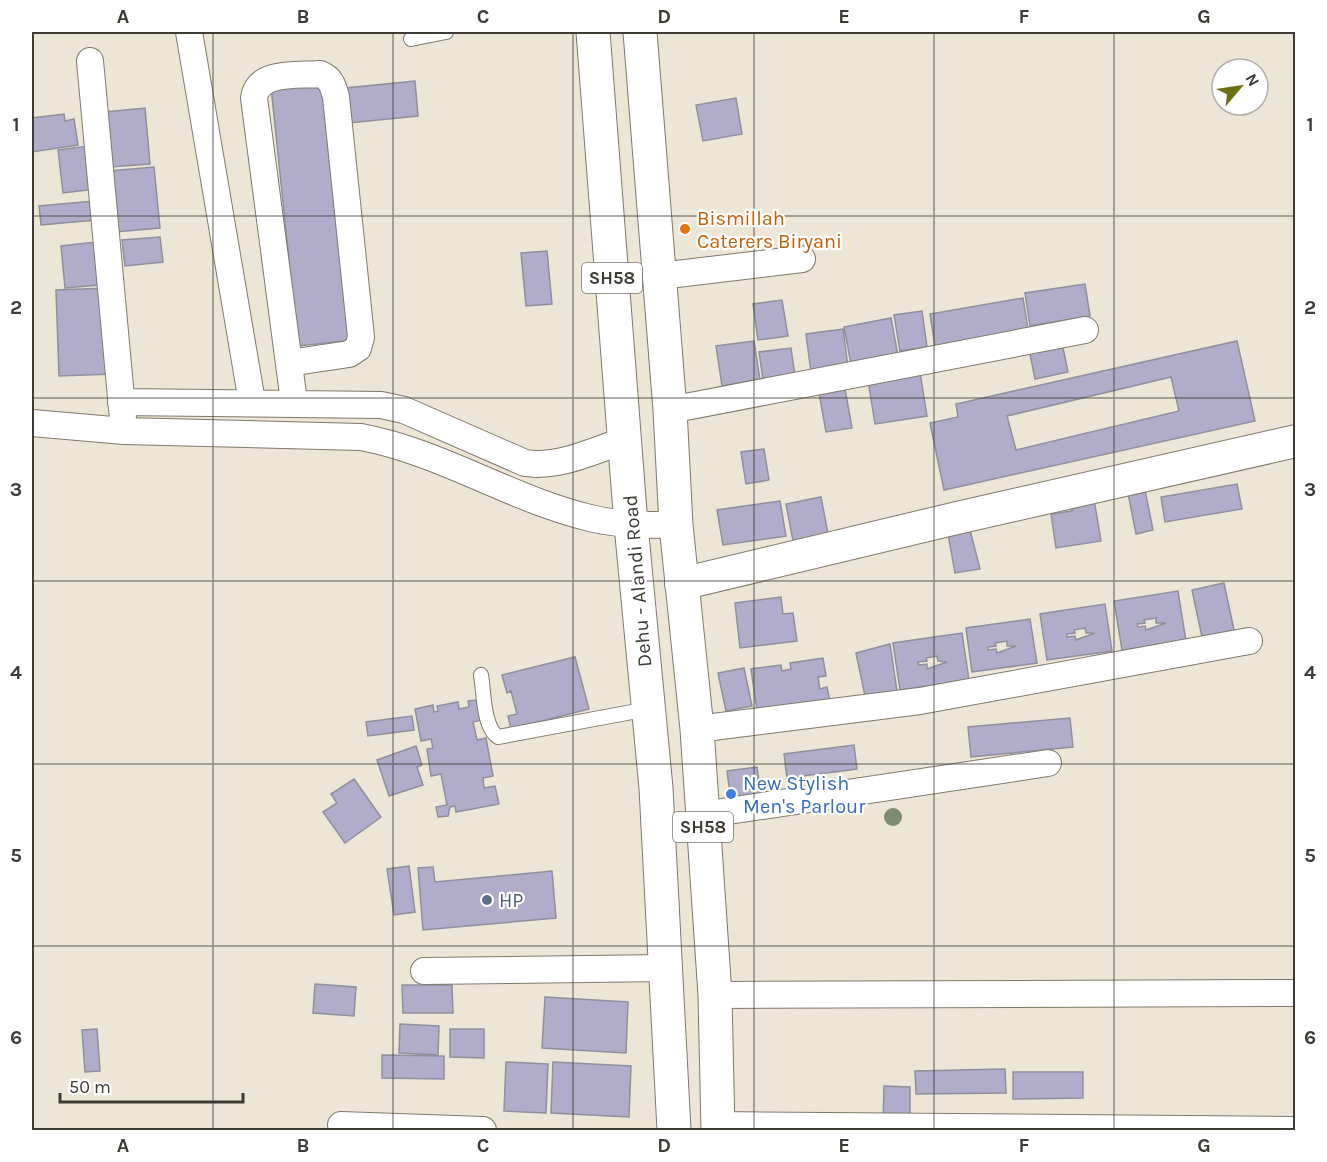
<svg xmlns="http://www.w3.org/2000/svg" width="1327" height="1162" viewBox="0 0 1327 1162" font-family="Karla,sans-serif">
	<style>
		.building { fill: #b0acc9; stroke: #908f9d; stroke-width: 1.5; fill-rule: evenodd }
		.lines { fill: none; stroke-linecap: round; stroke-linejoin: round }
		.service-casing { stroke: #80796b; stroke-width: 16 }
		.minor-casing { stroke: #80796b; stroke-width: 28 }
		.tertiary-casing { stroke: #80796b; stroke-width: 34 }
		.primary-casing { stroke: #80796b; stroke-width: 35 }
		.service { stroke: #fff; stroke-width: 14 }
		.minor { stroke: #fff; stroke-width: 26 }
		.tertiary { stroke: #fff; stroke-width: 32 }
		.primary { stroke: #fff; stroke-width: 33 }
		.tree { fill: #7c8c72 }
		.grid { fill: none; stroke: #3e3b35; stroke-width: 1.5; stroke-opacity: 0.55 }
		.food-dot { fill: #e8710a; stroke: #fff; stroke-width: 2 }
		.shop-dot { fill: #3f7fe0; stroke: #fff; stroke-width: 2 }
		.service-dot { fill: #5c6f8a; stroke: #fff; stroke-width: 2 }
		.labels { text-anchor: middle; stroke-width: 4.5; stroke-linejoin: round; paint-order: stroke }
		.shield { fill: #fff; stroke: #787672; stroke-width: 1.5 }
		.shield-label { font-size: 18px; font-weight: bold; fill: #3e3b35 }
		.food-label { font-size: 20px; fill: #c56008; stroke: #fff; text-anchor: start }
		.street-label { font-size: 20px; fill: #3e3b35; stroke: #fff }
		.shop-label { font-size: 20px; fill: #366cbe; stroke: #fff; text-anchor: start }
		.service-label { font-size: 20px; fill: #4e5e75; stroke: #fff; text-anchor: start }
		.neatline { fill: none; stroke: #3e3b35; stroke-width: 2 }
		.grid-label { font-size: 20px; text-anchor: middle; font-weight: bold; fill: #3e3b35 }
	</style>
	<rect width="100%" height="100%" fill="#ede5d6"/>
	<path class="building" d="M327 81 353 340 298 346 271 87Z
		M415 81 418 116 349 123 345 88Z
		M736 98 742 134 703 141 696 105Z
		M145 108 150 164 110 167 105 112Z
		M64 114 65 121 74 119 78 145 32 152V118Z
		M89 146 95 189 63 193 58 150Z
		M154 167 160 228 115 232 109 171Z
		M94 201 96 220 41 225 39 206Z
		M160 237 163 262 125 266 122 240Z
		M96 242 100 285 65 288 61 246Z
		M547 251 552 304 526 306 521 253Z
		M1085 284 1090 316 1030 326 1025 293Z
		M108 288 112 374 59 376 56 290Z
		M1023 298 1028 329 935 346 930 314Z
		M782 300 788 336 758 340 753 304Z
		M922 311 927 347 900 351 894 315Z
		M891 318 898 356 851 364 844 327Z
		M843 329 848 367 811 372 806 334Z
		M754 341 760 380 722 386 716 346Z
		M1237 341 1255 421 944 490 930 423 958 417 956 404ZM1171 377 1179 411 1016 450 1007 416Z
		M1062 343 1068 372 1035 379 1029 349Z
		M791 348 795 376 763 380 759 352Z
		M919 366 927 416 875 424 867 374Z
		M845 389 852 428 826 432 819 393Z
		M764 449 769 480 746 484 741 452Z
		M1237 484 1242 509 1165 522 1161 497Z
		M1144 485 1153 530 1136 534 1127 488Z
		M1093 493 1101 541 1056 548 1051 514 1072 511 1070 497Z
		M821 497 829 539 794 546 786 504Z
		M780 501 786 536 723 545 717 510Z
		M970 530 980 569 955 573 948 534Z
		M1224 583 1234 630 1202 637 1192 590Z
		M1178 591 1186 641 1122 650 1114 601ZM1156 618V623H1166L1146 630 1145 626 1138 627 1137 624 1145 623 1144 620Z
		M781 597 783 614 793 613 797 641 740 648 735 603Z
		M1105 604 1112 651 1047 660 1040 614ZM1085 628 1086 633H1095L1076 640 1075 636 1067 637V634L1075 633 1074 630Z
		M1030 619 1037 663 972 672 966 628ZM1007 641V646H1016L997 653 996 649 988 650V647L996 646 995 643Z
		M962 633 969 680 900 690 893 643ZM937 656 938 661 947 662 927 669V664L919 665 918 662 927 661 926 658Z
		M890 644 897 691 865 696 856 653Z
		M575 657 589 709 511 729 508 716 517 714 511 691 507 693 502 675Z
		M823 658 826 676 818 677 820 689 827 687 831 707 758 718 751 669 781 665 782 671 791 669 790 663Z
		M744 668 752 706 726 711 718 673Z
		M478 700 482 720 473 722 477 740 486 738 493 776 483 778 484 788 495 786 499 804 456 812 455 806 450 807 448 816 438 817 436 807 447 805 441 774 431 776 427 749 433 748 431 739 421 741 415 709 433 705 434 712 438 711 437 706 458 702 459 709 469 707 468 701Z
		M412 716 414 730 368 736 366 722Z
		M1070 718 1073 747 971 757 968 727Z
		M854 745 857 769 787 778 784 754Z
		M416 746 422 765 417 767 423 785 389 796 377 760Z
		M757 767 761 797 731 801 727 771Z
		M354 779 381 817 345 843 323 812 337 803 331 794Z
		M409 866 415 912 394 915 387 869Z
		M433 867 435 882 552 871 556 918 423 930 418 868Z
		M315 984 356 987 354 1016 313 1013Z
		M402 985H452L453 1013H403Z
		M545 997 628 1002 626 1053 542 1048Z
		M400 1024 439 1026 438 1055 399 1053Z
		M97 1029 100 1071 85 1072 82 1030Z
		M450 1029H484V1058L450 1057Z
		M382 1055 444 1056V1079L382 1078Z
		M506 1062 548 1064 546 1113 504 1111Z
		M553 1062 631 1066 629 1117 551 1113Z
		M1005 1069 1006 1093 916 1094 915 1071Z
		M1013 1072H1083V1098L1013 1099Z
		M884 1086 910 1087V1125H883Z"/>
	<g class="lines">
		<defs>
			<path id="service" d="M411 39 446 32
				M481 675C484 692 483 727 498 737L648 709"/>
			<path id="minor" d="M189 32 252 402
				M90 61 123 419
				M660 276 802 259
				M289 363 349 354 358 348 361 337 336 97C333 86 331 78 320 74 298 76 258 70 254 98L294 402
				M121 402 381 405 404 410 525 463C559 468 593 451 625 440
				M670 410 1085 330
				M32 423 124 431 361 437C441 452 511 499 590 518 618 525 647 525 676 525
				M697 729 920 701 1249 641
				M702 815 1048 763
				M424 971 666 968
				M715 995 1296 993
				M341 1125 483 1130
				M718 1125 1296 1130"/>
			<path id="tertiary" d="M681 584 957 518 1296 441"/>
			<path id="primary" d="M593 32 631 525 656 788 674 1130
				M640 32 670 410 676 525 697 729 715 995 718 1130"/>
		</defs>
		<use href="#service" class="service-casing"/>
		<use href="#minor" class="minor-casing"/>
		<use href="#tertiary" class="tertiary-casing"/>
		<use href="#primary" class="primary-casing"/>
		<use href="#service" class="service"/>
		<use href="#minor" class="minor"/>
		<use href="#tertiary" class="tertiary"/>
		<use href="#primary" class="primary"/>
	</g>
	<circle class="tree" cx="893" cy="817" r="9"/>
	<path class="grid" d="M213 32V1130M393 32V1130M573 32V1130M754 32V1130M934 32V1130M1114 32V1130M32 216H1296M32 398H1296M32 581H1296M32 764H1296M32 946H1296"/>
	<circle class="food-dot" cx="685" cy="229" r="6"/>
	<circle class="shop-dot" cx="731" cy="794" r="6"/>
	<circle class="service-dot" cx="487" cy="900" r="6"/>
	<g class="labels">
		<g class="shield">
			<rect x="582" y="263" width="60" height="30" rx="4.5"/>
			<rect x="673" y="812" width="60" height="30" rx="4.5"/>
		</g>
		<g class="shield-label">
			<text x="612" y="284">SH58</text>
			<text x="703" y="833">SH58</text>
		</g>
		<g class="food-label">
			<text x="697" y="225">Bismillah<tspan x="697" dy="23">Caterers Biryani</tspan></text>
		</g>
		<g class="street-label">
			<text transform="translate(637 581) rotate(-95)" y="7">Dehu - Alandi Road</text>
		</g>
		<g class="shop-label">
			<text x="743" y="790">New Stylish<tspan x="743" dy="23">Men's Parlour</tspan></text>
		</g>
		<g class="service-label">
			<text x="499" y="907">HP</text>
		</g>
	</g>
	<rect width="1327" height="1162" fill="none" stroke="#ffffff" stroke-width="66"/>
	<g transform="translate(1240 87) rotate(61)"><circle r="28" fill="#ffffff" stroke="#b2b1ae" stroke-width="1.5"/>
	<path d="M0-4.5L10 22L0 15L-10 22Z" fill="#6e7014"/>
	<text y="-9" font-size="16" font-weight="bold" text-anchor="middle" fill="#3e3b35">N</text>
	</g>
	<path d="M60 1093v9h183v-9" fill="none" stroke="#3e3b35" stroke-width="3"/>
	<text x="69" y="1093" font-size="18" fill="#3e3b35" stroke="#ffffff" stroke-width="4.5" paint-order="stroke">50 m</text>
	<rect x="33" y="33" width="1261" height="1096" class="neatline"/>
	<g class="grid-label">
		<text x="123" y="23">A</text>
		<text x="303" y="23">B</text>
		<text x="483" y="23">C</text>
		<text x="664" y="23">D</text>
		<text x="844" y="23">E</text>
		<text x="1024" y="23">F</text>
		<text x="1204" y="23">G</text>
		<text x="16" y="131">1</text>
		<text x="1310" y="131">1</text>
		<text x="16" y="314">2</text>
		<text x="1310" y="314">2</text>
		<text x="16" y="496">3</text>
		<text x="1310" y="496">3</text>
		<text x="16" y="679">4</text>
		<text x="1310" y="679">4</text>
		<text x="16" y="862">5</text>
		<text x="1310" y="862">5</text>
		<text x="16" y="1044">6</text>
		<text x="1310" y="1044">6</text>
		<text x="123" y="1152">A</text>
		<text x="303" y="1152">B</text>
		<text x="483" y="1152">C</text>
		<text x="664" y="1152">D</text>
		<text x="844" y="1152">E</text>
		<text x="1024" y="1152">F</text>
		<text x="1204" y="1152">G</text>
	</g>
</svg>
